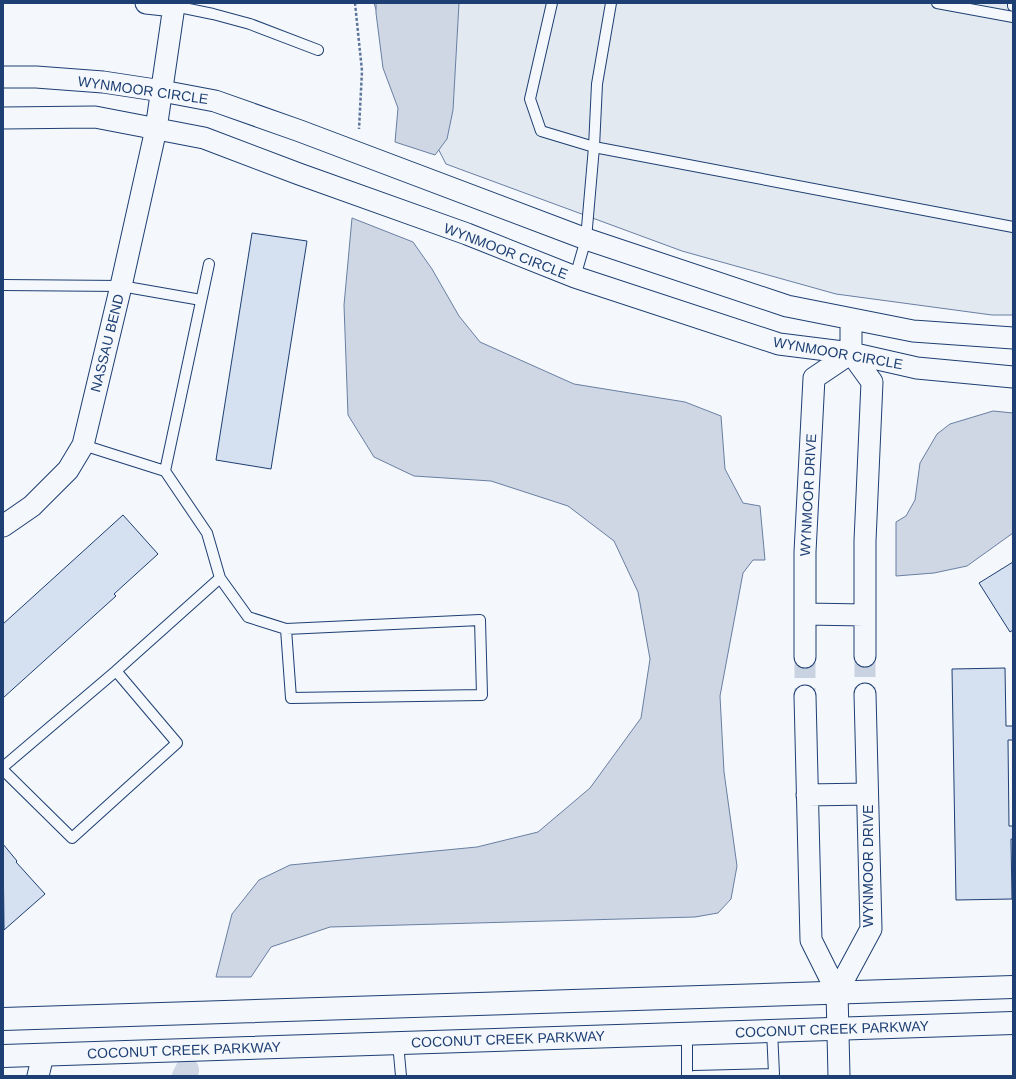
<svg xmlns="http://www.w3.org/2000/svg" width="1016" height="1079" viewBox="0 0 1016 1079" font-family="Helvetica,sans-serif">
	<style>
		.green { fill: #e3e9f0; stroke: #687fa3 }
		.water { fill: #cfd7e4; stroke: #687fa3 }
		.lines { fill: none; stroke-linecap: round; stroke-linejoin: round }
		.canal { stroke: #cfd7e4; stroke-width: 24 }
		.building { fill: #d5e0f0; stroke: #1d3f73 }
		.street-tunnel { stroke: #c9d2e0; stroke-width: 21; stroke-dasharray: 21 10; stroke-linecap: butt }
		.lane-casing { stroke: #1d3f73; stroke-width: 12 }
		.street-casing { stroke: #1d3f73; stroke-width: 23 }
		.secondary-casing { stroke: #1d3f73; stroke-width: 24 }
		.path { stroke: #5e769c; stroke-width: 2.5; stroke-dasharray: 3 2; stroke-linecap: butt }
		.lane { stroke: #f4f7fb; stroke-width: 10 }
		.street { stroke: #f4f7fb; stroke-width: 21 }
		.secondary { stroke: #f4f7fb; stroke-width: 22 }
		.labels { text-anchor: middle; stroke-width: 3; stroke-linejoin: round; paint-order: stroke }
		.street-label { font-size: 14px; fill: #1d3f73; stroke: #f4f7fb }
	</style>
	<rect width="100%" height="100%" fill="#f4f7fb"/>
	<path class="green" d="M374 3H1013V315H992L836 294 682 251 446 164 390 55Z"/>
	<path class="water" d="M376 3H459L453 110 447 139 435 155 395 142 398 108 383 68 376 13Z
		M352 218 413 242 432 269 459 316 480 342 574 384 685 402 721 416 725 469 743 503 760 506 765 560H753L743 573 720 696 724 772 737 866 731 899 718 913 695 917 330 927 271 947 251 977H216L232 914 259 880 290 865 477 847 538 832 590 788 641 718 650 659 638 592 614 541 568 506 491 481 414 476 374 457 348 415 344 305Z
		M993 411 1013 413V533L967 566 934 573 896 576V522L906 516 915 500 920 463 937 434 950 424Z"/>
	<g class="lines">
		<path class="canal" d="M184 1076 187 1070"/>
	</g>
	<path class="building" d="M252 233 307 241 271 469 216 460Z
		M123 515 158 554 114 594 116 596 3 698V624Z
		M1013 562V630L1010 632 979 583Z
		M1005 668 1006 726H1013V740H1008L1009 826H1013V839H1011L1012 899 956 900 952 669Z
		M3 844 17 861 16 862 45 894 4 930Z"/>
	<g class="lines">
		<path class="street-tunnel" d="M865 656V694
			M805 657V696"/>
		<defs>
			<path id="lane" d="M552 3 530 99 541 131 594 147 1013 227
				M937 3 1013 17
				M1013 3V6
				M174 6 213 14 250 24 318 50
				M209 264 165 471 207 533 220 578 248 617 286 629 480 620 482 695 291 698 286 629
				M575 277 586 239 594 147 597 84 611 3
				M3 285 121 286 201 300
				M83 445 165 471
				M3 767 116 671 220 578
				M3 770 72 838 177 743 116 671
				M687 1034V1076
				M398 1043 401 1076
				M694 1076 774 1074 772 1030"/>
			<path id="street" d="M3 77H36L103 82 162 91 215 101 300 131 586 239 787 306 913 331 1013 338
				M3 118 95 117 204 138 299 174 467 234 575 277 779 344 851 353 917 368 1013 377
				M851 319V353L872 382 865 541V656
				M3 526 32 506 68 470 83 445 121 286 156 129 174 6 146 3
				M805 614 865 615
				M805 657V552L814 378 851 353
				M805 696 811 940 837 992 839 1076
				M807 795 867 794
				M837 992 871 929 865 694
				M38 1076 43 1055"/>
			<path id="secondary" d="M3 1019 1013 987
				M3 1056 1013 1023"/>
		</defs>
		<use href="#lane" class="lane-casing"/>
		<use href="#street" class="street-casing"/>
		<use href="#secondary" class="secondary-casing"/>
		<path class="path" d="M355 3 362 71 359 129"/>
		<use href="#lane" class="lane"/>
		<use href="#street" class="street"/>
		<use href="#secondary" class="secondary"/>
	</g>
	<g class="labels">
		<g class="street-label">
			<text transform="translate(143 90) rotate(8)" y="5">WYNMOOR CIRCLE</text>
			<text transform="translate(506 251) rotate(21)" y="5">WYNMOOR CIRCLE</text>
			<text transform="translate(107 343) rotate(-76)" y="5">NASSAU BEND</text>
			<text transform="translate(838 353) rotate(10)" y="5">WYNMOOR CIRCLE</text>
			<text transform="translate(808 495) rotate(-87)" y="5">WYNMOOR DRIVE</text>
			<text transform="translate(868 866) rotate(-90)" y="5">WYNMOOR DRIVE</text>
			<text transform="translate(832 1029) rotate(-2)" y="5">COCONUT CREEK PARKWAY</text>
			<text transform="translate(508 1039) rotate(-2)" y="5">COCONUT CREEK PARKWAY</text>
			<text transform="translate(184 1050) rotate(-2)" y="5">COCONUT CREEK PARKWAY</text>
		</g>
	</g>
	<rect width="1016" height="1079" fill="none" stroke="#1d3f73" stroke-width="8"/>
</svg>
